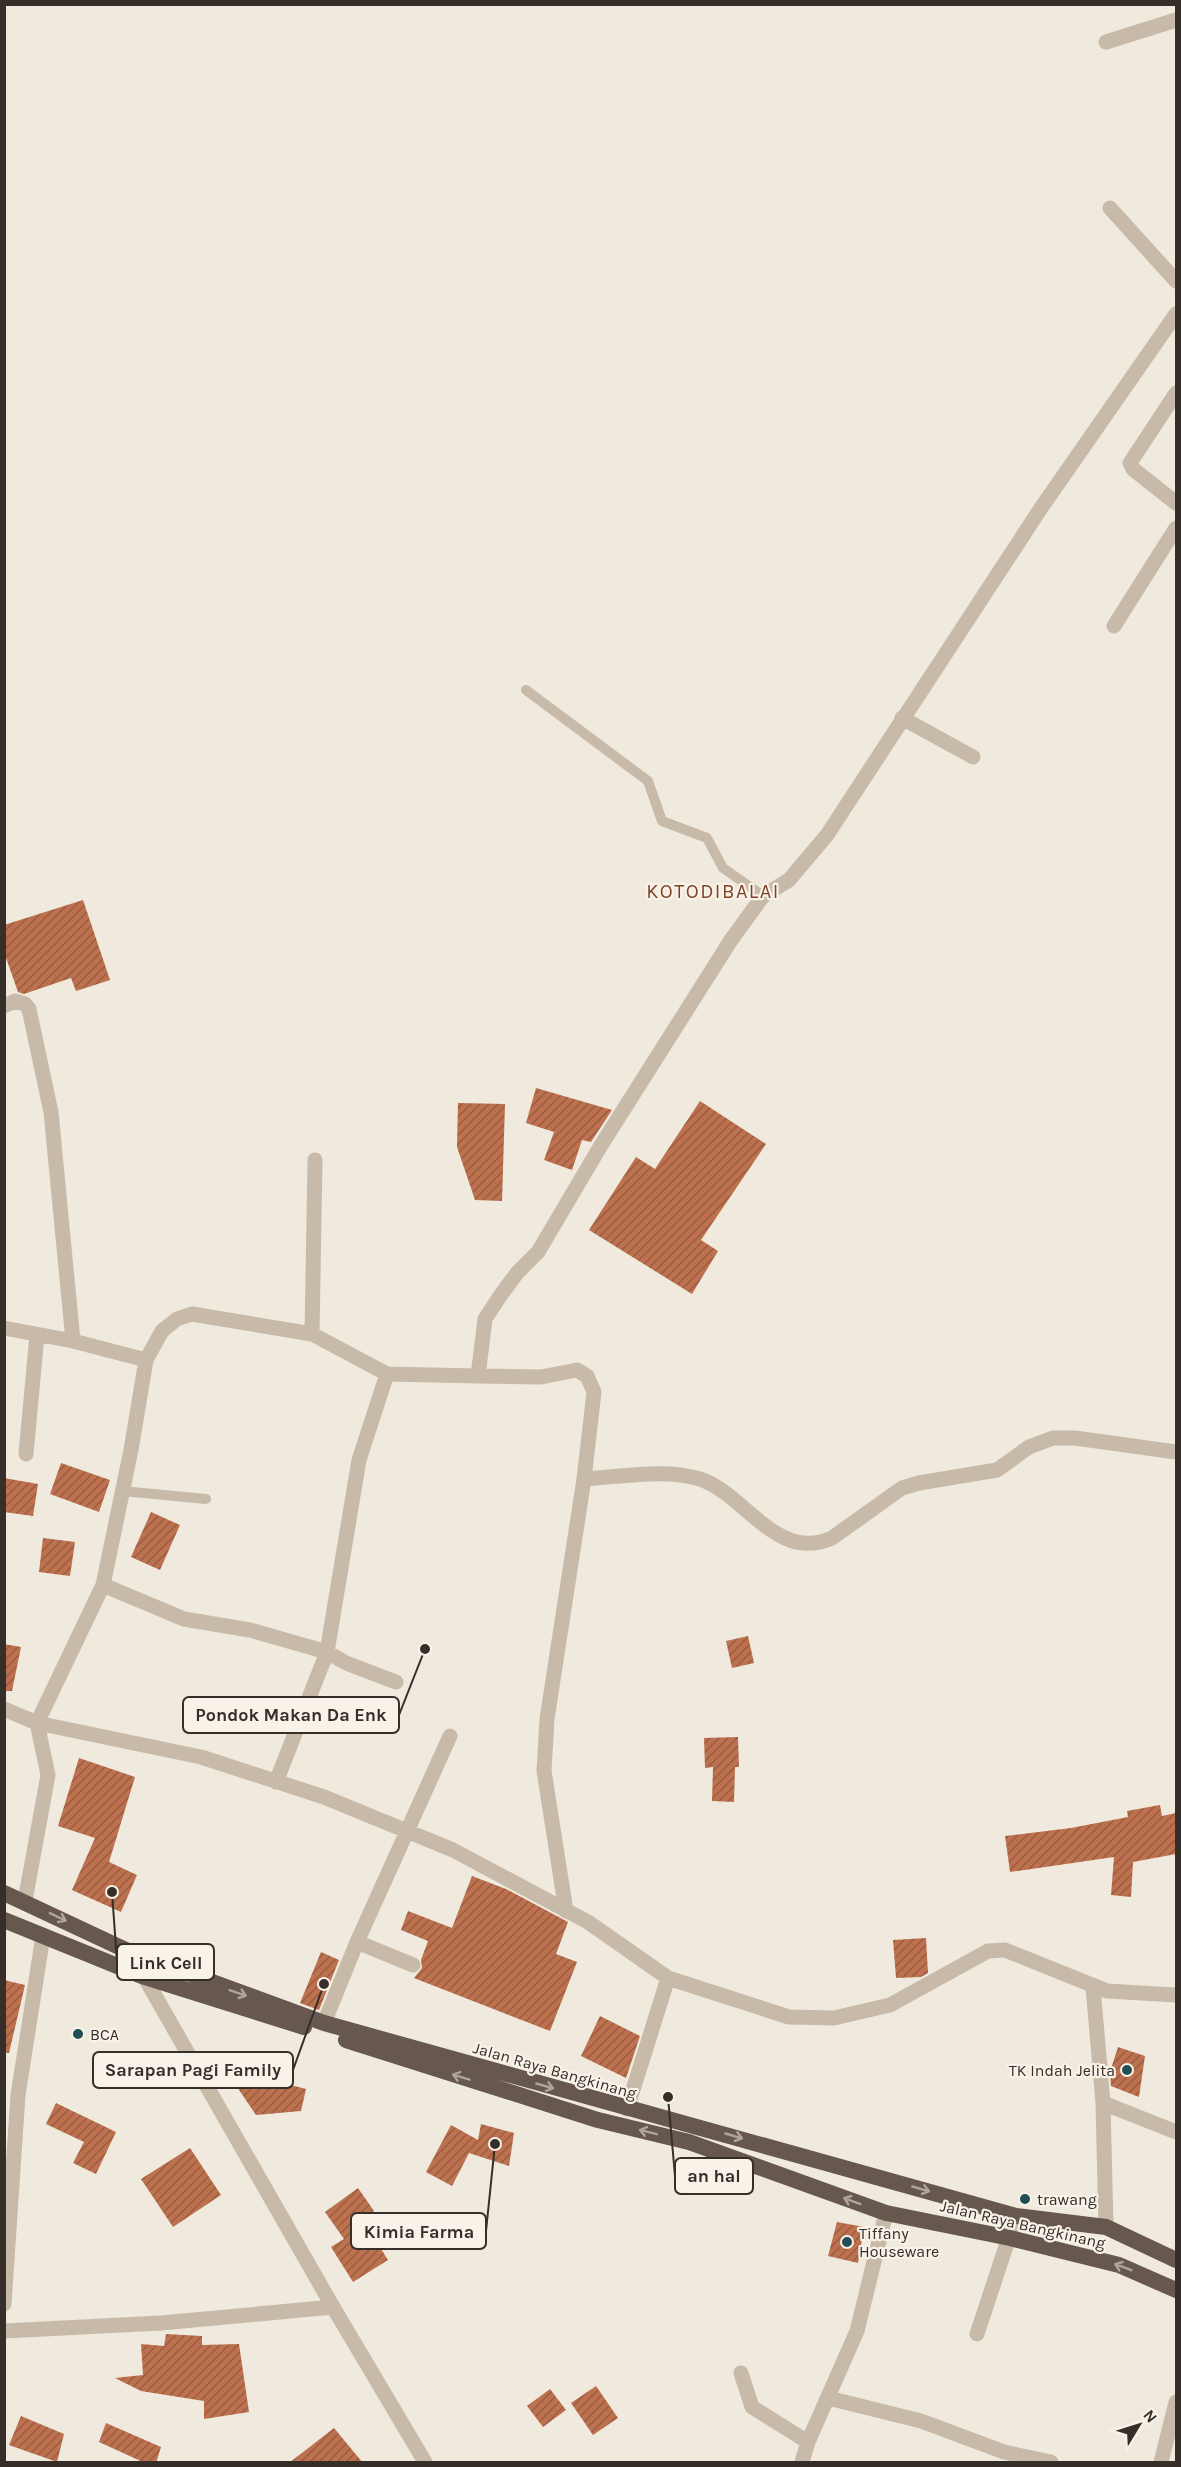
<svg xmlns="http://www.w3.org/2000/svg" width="1181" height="2467" viewBox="0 0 1181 2467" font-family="Karla,sans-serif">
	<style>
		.building { fill: url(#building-hatch) }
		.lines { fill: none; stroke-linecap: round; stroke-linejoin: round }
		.service { stroke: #c8baa9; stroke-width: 10 }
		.minor { stroke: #c8baa9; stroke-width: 15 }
		.tertiary { stroke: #c8baa9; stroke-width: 15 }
		.trunk { stroke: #66584e; stroke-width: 16 }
		.oneway { stroke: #afa59c }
		.poi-dot { fill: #214d54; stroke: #f8f2e9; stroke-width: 2 }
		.labels { text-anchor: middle; stroke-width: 4.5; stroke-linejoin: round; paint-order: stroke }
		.poi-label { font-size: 16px; fill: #352e29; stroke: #f8f2e9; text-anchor: start }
		.street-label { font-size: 16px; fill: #352e29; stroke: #f8f2e9 }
		.quarter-label { font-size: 20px; letter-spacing: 1.5px; fill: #7f4327; stroke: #f8f2e9 }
		.leader { fill: none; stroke: #352e29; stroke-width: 2 }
		.callout-dot { fill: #352e29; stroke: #f8f2e9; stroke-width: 2 }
		.callout { fill: #f8f2e9; stroke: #352e29; stroke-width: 2 }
		.callout-label { font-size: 18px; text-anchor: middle; font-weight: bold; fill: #352e29 }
	</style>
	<defs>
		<pattern id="building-hatch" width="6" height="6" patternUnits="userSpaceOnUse" patternTransform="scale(1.5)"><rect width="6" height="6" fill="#bd714e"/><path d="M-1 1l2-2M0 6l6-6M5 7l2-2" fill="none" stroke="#9a5d41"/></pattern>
	</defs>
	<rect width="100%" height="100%" fill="#f0e9dd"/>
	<path class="building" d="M83 900 110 980 76 991 71 978 24 994 18 992 4 952V925Z
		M536 1088 612 1110 591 1142 582 1140 572 1170 544 1160 554 1132 526 1123Z
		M700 1101 766 1144 701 1240 718 1251 692 1294 589 1230 636 1157 655 1169Z
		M458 1103 505 1104 502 1201 475 1200 457 1147Z
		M61 1463 110 1480 99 1512 50 1494Z
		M4 1478 38 1484 33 1516 4 1512Z
		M151 1512 180 1525 160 1570 131 1557Z
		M43 1538 75 1542 70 1576 39 1572Z
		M748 1636 754 1663 732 1668 726 1641Z
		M4 1644 21 1647 12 1691H4Z
		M738 1737 739 1767H735L734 1802 712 1801 713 1767 705 1768 704 1738Z
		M79 1758 135 1777 109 1862 137 1875 121 1912 72 1890 95 1838 58 1826Z
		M1160 1805 1162 1816 1176 1813V1854L1133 1862 1131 1897 1111 1895 1114 1857 1010 1872 1005 1836 1071 1828 1128 1817 1127 1811Z
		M472 1876 506 1889 568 1922 556 1954 577 1962 550 2031 414 1978 422 1968 421 1960 428 1941 401 1930 408 1911 452 1928Z
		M926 1938 928 1973 921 1977 896 1978 893 1940Z
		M321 1952 339 1960 319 2010 300 2003Z
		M4 1980 25 1985 9 2053H4Z
		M600 2016 640 2036 626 2078 581 2056Z
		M1118 2047 1145 2056 1139 2097 1111 2086 1110 2072Z
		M242 2072 306 2089 301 2111 256 2115 233 2081Z
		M56 2103 116 2132 96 2174 73 2163 84 2142 46 2124Z
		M481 2124 514 2133 509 2166 469 2153 452 2186 426 2172 451 2125 478 2140Z
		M190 2148 221 2195 173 2227 141 2179Z
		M358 2188 374 2211 362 2219 388 2260 353 2282 331 2247 344 2239 325 2212Z
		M837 2222 864 2227 858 2263 828 2256Z
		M166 2334 202 2336V2345L239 2344 249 2412 204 2419V2401L141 2391 115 2378 143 2375 141 2344 164 2346Z
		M596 2386 618 2418 593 2435 571 2403Z
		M550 2389 566 2410 543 2427 527 2406Z
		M21 2416 64 2434 57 2462 9 2445Z
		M106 2423 161 2447 156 2463H145L99 2442Z
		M334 2428 363 2463H289Z"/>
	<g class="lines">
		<path class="service" d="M526 690 648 781 662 821 707 838 723 868 763 896
			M122 1491 206 1499"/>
		<path class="minor" d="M1106 42 1176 20
			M1110 208 1176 281
			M1176 393 1130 463 1133 469 1176 503
			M1114 626 1176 528
			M902 718 973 757
			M4 1006 15 1001 25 1004 29 1009 51 1112 73 1341
			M4 1328 73 1341 146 1360
			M312 1334 315 1160
			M478 1376 541 1377 577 1370 587 1376 594 1392 584 1479 547 1719 544 1771 566 1911
			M26 1454 37 1335
			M584 1479C621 1477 665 1468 700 1479 745 1494 777 1563 832 1538L902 1488 919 1483 997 1470 1029 1447 1053 1438H1075L1176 1452
			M103 1585 184 1619 250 1630 327 1652 346 1663 396 1682
			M4 1709 37 1723 201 1757 324 1797 453 1850 588 1922 668 1978 789 2017 834 2018 890 2005 988 1951 1005 1950 1107 1991 1176 1995
			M276 1782 327 1652 359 1460 387 1374
			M25 1901 48 1775 37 1723 103 1585 131 1450 146 1360 162 1331 177 1319 192 1314 312 1334 387 1374 478 1376 485 1319 500 1296 517 1273 538 1252 600 1147 731 940 763 896 789 880 827 835 1041 508 1176 314
			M357 1942 413 1965
			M1093 1987 1103 2103 1106 2227
			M324 2023 357 1942 450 1736
			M1103 2103 1176 2132
			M627 2109 668 1978
			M4 2304 18 2095 43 1936
			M4 2331 161 2323 333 2307
			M977 2334 1016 2216
			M741 2373 752 2407 808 2442
			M828 2398 921 2421 1004 2452 1051 2462
			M802 2462 808 2442 857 2331 886 2213
			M1161 2462 1176 2402"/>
		<path class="tertiary" d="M130 1952 333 2307 425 2462"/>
		<path class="trunk" d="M4 1893 130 1952 324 2023 1016 2216 1106 2227 1176 2260
			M4 1920 142 1976 304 2027
			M346 2040 598 2120 689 2142 886 2213 1010 2238 1119 2265 1176 2290"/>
	</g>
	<defs><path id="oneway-shaft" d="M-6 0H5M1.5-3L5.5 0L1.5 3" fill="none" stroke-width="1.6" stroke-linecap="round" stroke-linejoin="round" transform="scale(1.5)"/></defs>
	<g class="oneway">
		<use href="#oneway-shaft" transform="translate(58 1917) rotate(26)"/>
		<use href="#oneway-shaft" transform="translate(238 1993) rotate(19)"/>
		<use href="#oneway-shaft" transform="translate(461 2077) rotate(-163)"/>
		<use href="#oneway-shaft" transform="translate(545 2086) rotate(16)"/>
		<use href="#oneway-shaft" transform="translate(648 2132) rotate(-166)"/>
		<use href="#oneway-shaft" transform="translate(734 2136) rotate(16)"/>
		<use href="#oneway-shaft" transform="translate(921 2189) rotate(16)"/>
		<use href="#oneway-shaft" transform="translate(852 2201) rotate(-160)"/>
		<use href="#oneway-shaft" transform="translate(1123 2267) rotate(-159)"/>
	</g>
	<g class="poi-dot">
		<circle cx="78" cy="2034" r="6"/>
		<circle cx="1127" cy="2070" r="6"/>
		<circle cx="1025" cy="2199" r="6"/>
		<circle cx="847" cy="2242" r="6"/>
	</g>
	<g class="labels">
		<g class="poi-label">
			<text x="90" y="2040">BCA</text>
			<text x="1115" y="2076" text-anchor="end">TK Indah Jelita</text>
			<text x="1037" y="2205">trawang</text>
			<text x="859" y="2239">Tiffany<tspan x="859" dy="18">Houseware</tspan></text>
		</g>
		<g class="street-label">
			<text transform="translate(555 2070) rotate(16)" y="6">Jalan Raya Bangkinang</text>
			<text transform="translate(1023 2224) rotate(13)" y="6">Jalan Raya Bangkinang</text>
		</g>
		<g class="quarter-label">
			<text x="713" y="898">KOTODIBALAI</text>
		</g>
	</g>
	<path class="leader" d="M425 1649L399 1715M112 1892L117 1962M324 1984L293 2070M668 2097L675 2176M495 2144L486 2231"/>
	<g class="callout-dot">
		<circle cx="425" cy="1649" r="6"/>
		<circle cx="112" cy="1892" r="6"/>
		<circle cx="324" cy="1984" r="6"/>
		<circle cx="668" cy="2097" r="6"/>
		<circle cx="495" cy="2144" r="6"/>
	</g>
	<g class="callout">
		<rect x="183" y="1697" width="216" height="36" rx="6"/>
		<rect x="117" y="1944" width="97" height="36" rx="6"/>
		<rect x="93" y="2052" width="200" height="36" rx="6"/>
		<rect x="675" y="2158" width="78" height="36" rx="6"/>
		<rect x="351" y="2213" width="135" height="36" rx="6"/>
	</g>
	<g class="callout-label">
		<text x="291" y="1721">Pondok Makan Da Enk</text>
		<text x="166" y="1969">Link Cell</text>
		<text x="193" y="2076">Sarapan Pagi Family</text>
		<text x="714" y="2182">an hal</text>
		<text x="419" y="2238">Kimia Farma</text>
	</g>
	<rect width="1181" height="2467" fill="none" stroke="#352e29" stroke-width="12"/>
	<g transform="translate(1139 2425) rotate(52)" stroke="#f8f2e9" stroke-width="4.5" paint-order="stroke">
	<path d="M0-4.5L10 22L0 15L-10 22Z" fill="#352e29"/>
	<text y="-9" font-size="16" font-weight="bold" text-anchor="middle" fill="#352e29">N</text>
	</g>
</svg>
